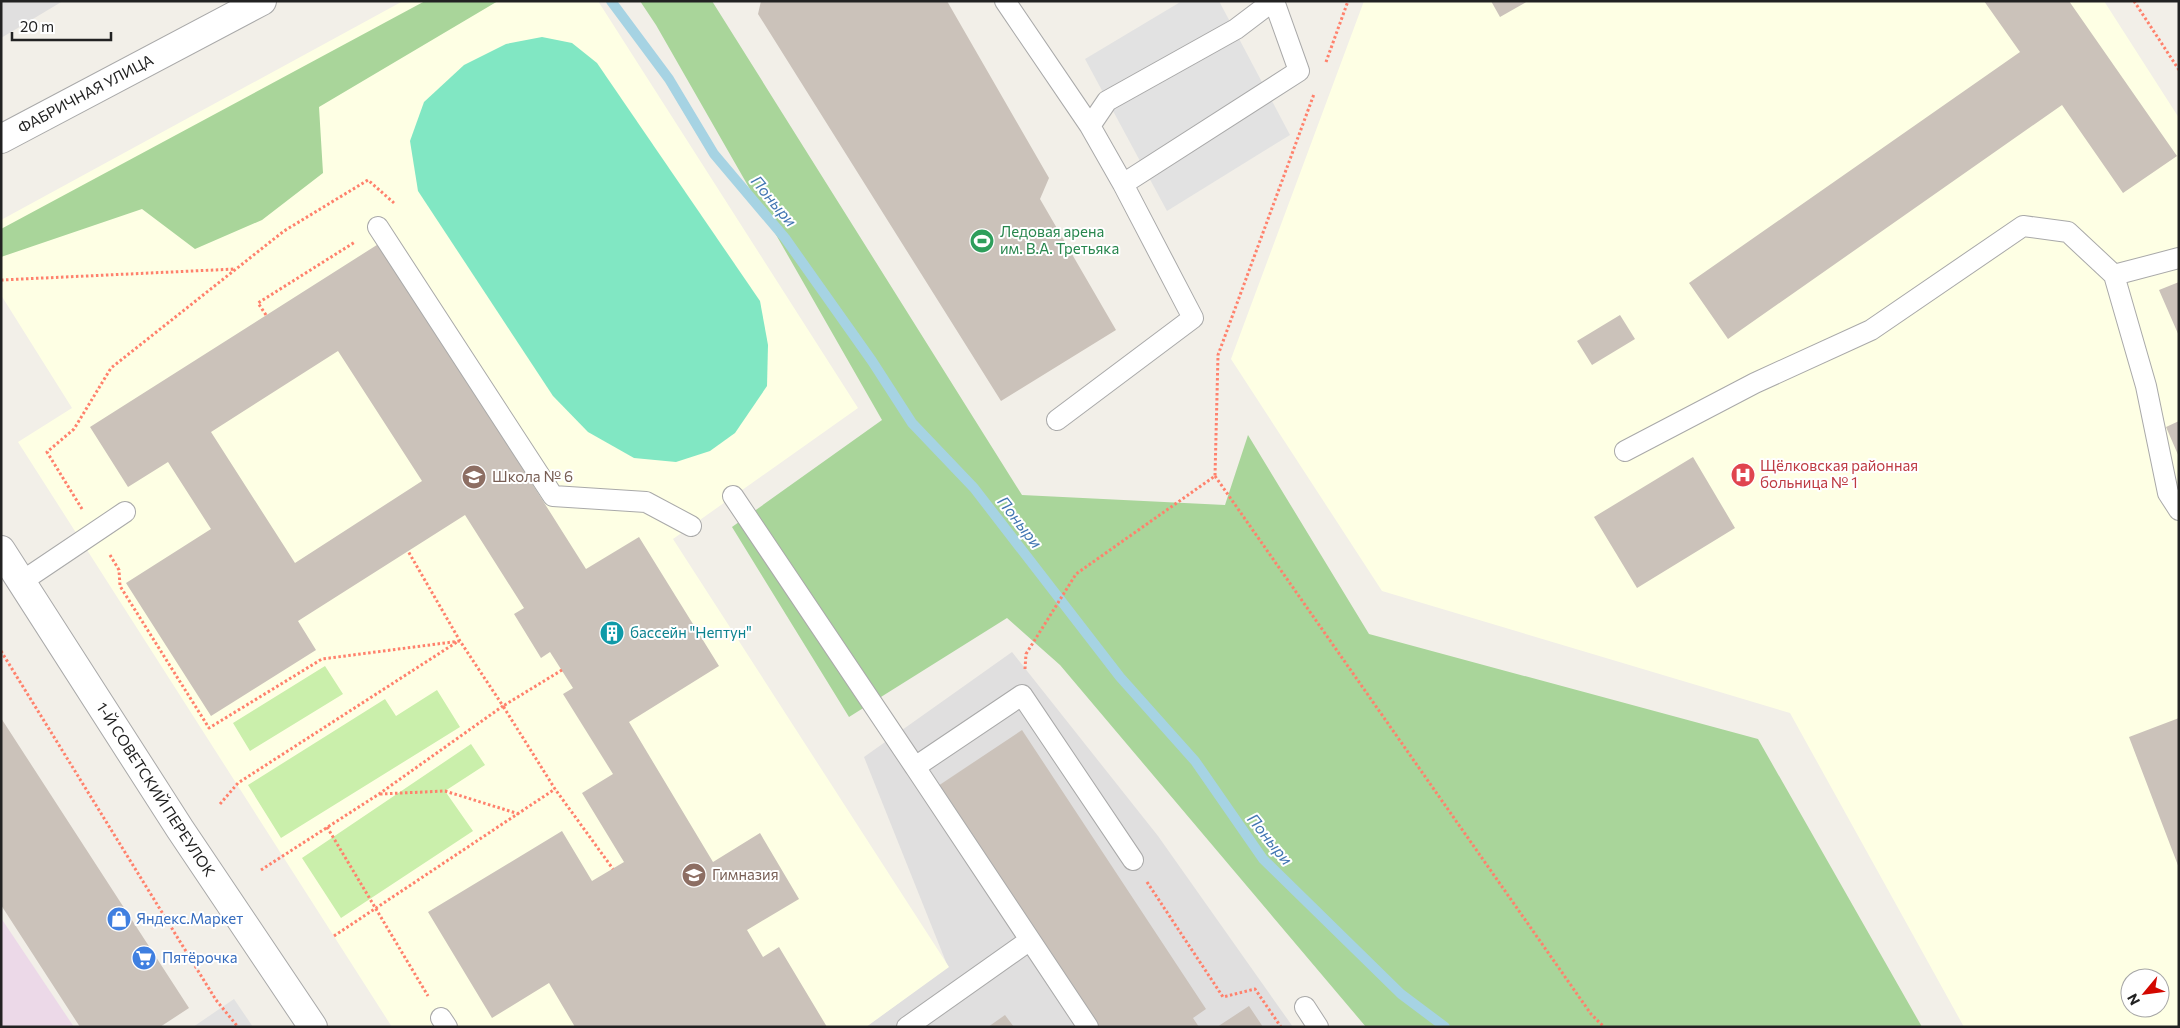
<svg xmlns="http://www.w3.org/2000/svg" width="2180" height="1028" viewBox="0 0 2180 1028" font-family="Commissioner,sans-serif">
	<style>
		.residential { fill: #e0dfdf }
		.industrial { fill: #ecd9e8 }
		.education { fill: #feffe4; fill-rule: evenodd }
		.grass { fill: #caefab }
		.forest { fill: #a9d59a }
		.pitch { fill: #81e7c3 }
		.parking { fill: #e2e2e2 }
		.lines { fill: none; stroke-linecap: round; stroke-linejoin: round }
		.stream { stroke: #a6d3e3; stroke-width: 10 }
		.building { fill: #cbc2ba; fill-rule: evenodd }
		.service-casing { stroke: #a9a9a9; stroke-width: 22 }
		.tertiary-casing { stroke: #a9a9a9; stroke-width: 30 }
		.path { stroke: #ff816c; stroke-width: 3; stroke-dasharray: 2.5 2.5; stroke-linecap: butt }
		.service { stroke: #fff; stroke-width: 20 }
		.tertiary { stroke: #fff; stroke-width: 28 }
		.labels { text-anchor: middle; stroke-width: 4; stroke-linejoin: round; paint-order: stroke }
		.street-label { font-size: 15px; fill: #222; stroke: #fff }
		.leisure-label { font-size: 15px; fill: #27864d; stroke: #fff; text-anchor: start }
		.health-label { font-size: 15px; fill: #be3a42; stroke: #fff; text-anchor: start }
		.education-label { font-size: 15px; fill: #785e54; stroke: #fff; text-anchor: start }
		.culture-label { font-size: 15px; fill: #0d838f; stroke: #fff; text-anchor: start }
		.shop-label { font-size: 15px; fill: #366cbe; stroke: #fff; text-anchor: start }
		.water-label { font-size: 16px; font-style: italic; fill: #4276b2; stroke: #fff }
	</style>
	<rect width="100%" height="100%" fill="#f2efe8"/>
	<path class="residential" d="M1 1H63L1 38Z
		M1012 652 1158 836 1293 1027H866L948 967 864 757Z"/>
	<path class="industrial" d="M1 918 74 1027H1Z"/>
	<path class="education" d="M403 1H598L858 408 673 539 949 967 866 1027H392L18 442 72 408 1 295V220Z
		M1364 1H2104L2179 118V1027H1964L1790 713 1382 591 1231 359ZM2130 978H2160V1008H2130Z"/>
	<path class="grass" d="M325 666 343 694 250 751 233 723Z
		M437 690 460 727 281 838 248 785 385 699 396 716Z
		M471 744 485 765 445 791 473 831 341 918 302 858Z"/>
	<path class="forest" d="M425 1H498L319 107 323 173 262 220 195 249 142 209 1 257V229Z
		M640 1H712L1022 495 1225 505 1248 435 1369 634 1758 739 1922 1027H1366L1060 665 1007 618 849 717 732 527 882 420 656 25Z"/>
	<path class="pitch" d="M542 37 572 43 597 63 760 301 768 345 767 386 735 433 710 451 676 462 634 458 588 432 553 396 418 191 410 141 424 102 464 65 506 44Z"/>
	<path class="parking" d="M1182 1H1219L1290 135 1167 211 1085 59Z
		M234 999 253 1027H193Z"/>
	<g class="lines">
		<path class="stream" d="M611 1 669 79 714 154 785 238 872 361 912 423 974 488 1120 677 1195 761 1263 859 1401 994 1445 1027"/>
	</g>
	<path class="building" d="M761 1H947L1049 178 1040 199 1116 330 1001 401 758 14Z
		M1491 1H1528L1500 17Z
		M1984 1H2069L2177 156 2123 193 2062 105 1728 339 1689 283 2020 52Z
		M380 243 586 569 639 537 719 666 629 722 713 862 760 833 799 899 747 930 763 957 779 947 827 1027H575L549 983 492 1018 428 912 562 831 592 881 624 862 582 793 613 774 563 694 573 688 550 652 541 658 514 614 524 608 465 515 298 621 316 650 211 716 126 583 211 529 168 462 128 487 90 427ZM338 351 422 481 295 563 211 432Z
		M2179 282V336L2159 290Z
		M1620 315 1635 339 1592 365 1577 341Z
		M2179 421V457L2166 427Z
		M1693 457 1735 528 1637 588 1594 517Z
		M1 718 189 1008 160 1027H80L1 905Z
		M2179 718V868L2129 737Z
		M1022 730 1206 1009 1193 1018 1199 1027H1097L938 786Z
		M1249 1006 1263 1027H1217Z
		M1005 1015 1014 1027H988Z"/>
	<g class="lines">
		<defs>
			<path id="service" d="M1005 1 1090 126
				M1123 184 1299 71 1274 1
				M378 227 553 496 646 502 691 526
				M2114 275 2179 258
				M1057 420 1193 318 1123 184 1090 126 1107 101 1236 29 1273 1
				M1625 451 1755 383 1871 330 2023 226 2068 232 2114 275 2146 386 2168 493 2179 510
				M733 496 915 767
				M21 582 125 512
				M1305 1007 1318 1027
				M441 1018 447 1027
				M907 1027 1030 940
				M1088 1027 915 767 1022 695 1133 860"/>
			<g id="tertiary">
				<path id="s1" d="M1 139 262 1"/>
				<path id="s2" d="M1 550 180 829 313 1027"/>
			</g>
		</defs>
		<use href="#service" class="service-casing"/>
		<use href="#tertiary" class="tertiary-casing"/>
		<path class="path" d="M2134 1 2179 70
			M1326 62 1348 1
			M1 280 235 269
			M266 315 258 303 355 242
			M1215 476 1591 1014 1604 1027
			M82 509 47 452 74 429 111 368 284 231 368 180 394 203
			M110 555 119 570 120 586 209 728 322 659 460 641
			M1 651 216 1000 238 1027
			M1025 669 1026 654 1076 574 1215 476 1218 355 1314 94
			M562 670 503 706 555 789 613 869
			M380 794 445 791 519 814
			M220 804 238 783 457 642
			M327 827 428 996
			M261 870 379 794 503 706 460 641 408 551
			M1147 882 1223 997 1255 989 1281 1027
			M334 936 555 789"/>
		<use href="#service" class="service"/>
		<use href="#tertiary" class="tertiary"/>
	</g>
	<defs>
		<symbol id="stadium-disc" viewBox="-11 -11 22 22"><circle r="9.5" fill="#2e9e5b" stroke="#fff"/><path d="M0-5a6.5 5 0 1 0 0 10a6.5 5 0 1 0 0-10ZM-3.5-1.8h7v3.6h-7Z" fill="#fff"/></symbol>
		<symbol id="hospital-disc" viewBox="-11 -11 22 22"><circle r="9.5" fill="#e0444e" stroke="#fff"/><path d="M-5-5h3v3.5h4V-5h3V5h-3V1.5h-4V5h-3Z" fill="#fff"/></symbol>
		<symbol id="school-disc" viewBox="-11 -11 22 22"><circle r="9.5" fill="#8d6e63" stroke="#fff"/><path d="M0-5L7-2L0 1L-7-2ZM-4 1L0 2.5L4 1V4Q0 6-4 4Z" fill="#fff"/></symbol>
		<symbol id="building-disc" viewBox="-11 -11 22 22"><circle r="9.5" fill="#0f9aa8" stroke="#fff"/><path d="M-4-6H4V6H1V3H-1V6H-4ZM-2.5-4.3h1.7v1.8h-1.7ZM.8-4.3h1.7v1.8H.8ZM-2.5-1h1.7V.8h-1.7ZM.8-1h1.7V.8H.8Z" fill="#fff"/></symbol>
		<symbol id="shop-disc" viewBox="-11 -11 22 22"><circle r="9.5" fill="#3f7fe0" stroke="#fff"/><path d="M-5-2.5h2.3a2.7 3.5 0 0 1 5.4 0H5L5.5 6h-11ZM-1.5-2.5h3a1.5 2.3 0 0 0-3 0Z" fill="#fff"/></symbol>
		<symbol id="supermarket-disc" viewBox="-11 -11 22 22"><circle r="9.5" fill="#3f7fe0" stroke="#fff"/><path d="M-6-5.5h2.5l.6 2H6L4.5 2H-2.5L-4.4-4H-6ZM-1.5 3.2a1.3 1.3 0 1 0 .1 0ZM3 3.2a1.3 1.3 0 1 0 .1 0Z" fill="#fff"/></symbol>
	</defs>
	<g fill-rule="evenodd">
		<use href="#stadium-disc" x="968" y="227" width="28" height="28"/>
		<use href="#hospital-disc" x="1729" y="461" width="28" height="28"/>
		<use href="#school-disc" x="460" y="463" width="28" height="28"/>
		<use href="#building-disc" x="598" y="619" width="28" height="28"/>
		<use href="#school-disc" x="680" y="861" width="28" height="28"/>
		<use href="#shop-disc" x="105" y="905" width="28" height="28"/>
		<use href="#supermarket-disc" x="130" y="944" width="28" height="28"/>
	</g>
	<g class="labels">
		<g class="street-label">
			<text dy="5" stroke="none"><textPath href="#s1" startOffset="96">ФАБРИЧНАЯ УЛИЦА</textPath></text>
			<text dy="5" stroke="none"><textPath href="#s2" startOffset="285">1-Й СОВЕТСКИЙ ПЕРЕУЛОК</textPath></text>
		</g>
		<g class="leisure-label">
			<text x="1000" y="237">Ледовая арена<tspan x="1000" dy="17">им. В.А. Третьяка</tspan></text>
		</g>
		<g class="health-label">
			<text x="1760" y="471">Щёлковская районная<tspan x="1760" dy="17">больница № 1</tspan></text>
		</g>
		<g class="education-label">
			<text x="492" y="482">Школа № 6</text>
			<text x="712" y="880">Гимназия</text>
		</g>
		<g class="culture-label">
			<text x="630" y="638">бассейн "Нептун"</text>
		</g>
		<g class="shop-label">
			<text x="136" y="924">Яндекс.Маркет</text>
			<text x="162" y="963">Пятёрочка</text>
		</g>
		<g class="water-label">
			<text transform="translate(774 201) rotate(50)" y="6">Поныри</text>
			<text transform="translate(1020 522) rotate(52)" y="6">Поныри</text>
			<text transform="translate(1270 839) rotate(51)" y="6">Поныри</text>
		</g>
	</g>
	<rect width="2180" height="1028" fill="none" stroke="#222222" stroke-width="5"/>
	<g transform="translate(2145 993) rotate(241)"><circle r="24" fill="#ffffff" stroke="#a7a7a7"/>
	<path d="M0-4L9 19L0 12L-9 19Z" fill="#d30800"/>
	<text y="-8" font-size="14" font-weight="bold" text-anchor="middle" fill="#222222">N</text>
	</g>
	<path d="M12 32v8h99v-8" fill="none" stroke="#222222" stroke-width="2.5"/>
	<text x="20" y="32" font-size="15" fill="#222222" stroke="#ffffff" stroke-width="4" paint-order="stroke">20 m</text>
</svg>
